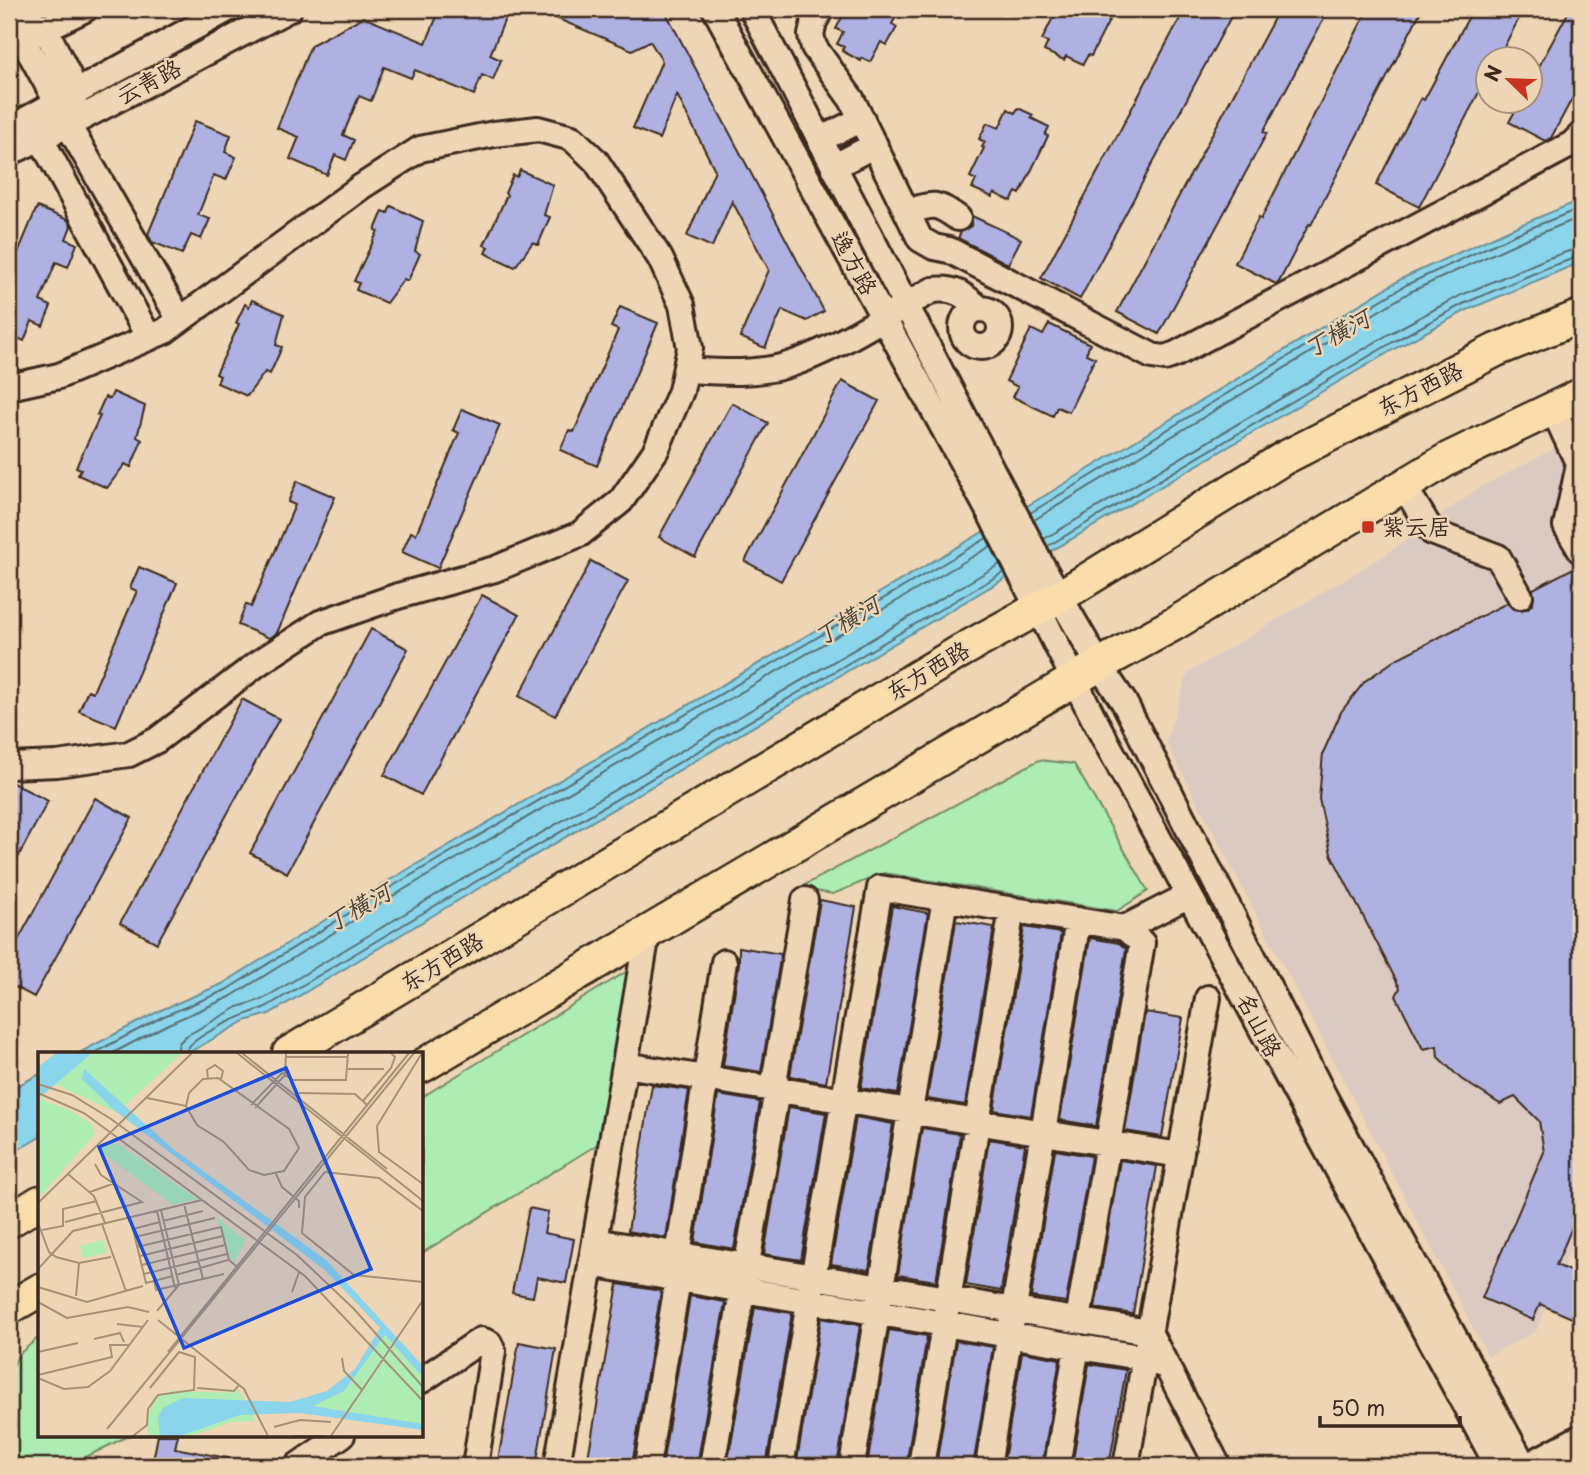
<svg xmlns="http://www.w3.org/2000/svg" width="1590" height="1475" viewBox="0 0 1590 1475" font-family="'Playpen Sans','LXGW WenKai TC',sans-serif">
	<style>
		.built { fill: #dacac2 }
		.green { fill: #adecb3; stroke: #748b68; stroke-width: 2 }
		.water { fill: #8ad5eb; stroke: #6a9199; stroke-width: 2 }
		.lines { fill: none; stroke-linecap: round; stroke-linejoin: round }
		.shore { stroke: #5b6e70; stroke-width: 2 }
		.building { fill: #aeb1e2; stroke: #3b2a1e; stroke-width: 2 }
		.minor-casing { stroke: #3b2a1e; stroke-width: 30 }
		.major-casing { stroke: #3b2a1e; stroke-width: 37 }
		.minor { stroke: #edd5b5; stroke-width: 24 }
		.major { stroke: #faddab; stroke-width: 32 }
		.poi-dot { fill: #c8321e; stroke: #edd5b5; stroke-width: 2.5 }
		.labels { text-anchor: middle; stroke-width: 5; stroke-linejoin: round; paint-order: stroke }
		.street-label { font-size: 23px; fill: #3b2a1e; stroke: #edd5b5 }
		.poi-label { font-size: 23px; fill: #3b2a1e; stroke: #edd5b5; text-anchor: start }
		.water-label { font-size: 24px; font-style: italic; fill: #47443d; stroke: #edd5b5 }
		.inset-road { fill: none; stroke: #a69179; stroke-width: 2 }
		.view { fill: #1d4ed8; fill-opacity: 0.15; stroke: #1d4ed8; stroke-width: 3.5 }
		.inset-edge { fill: none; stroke: #3b2a1e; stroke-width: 3.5 }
	</style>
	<rect width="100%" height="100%" fill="#edd5b5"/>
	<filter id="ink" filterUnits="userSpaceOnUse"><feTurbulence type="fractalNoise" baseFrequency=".0143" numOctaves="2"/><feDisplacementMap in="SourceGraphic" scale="14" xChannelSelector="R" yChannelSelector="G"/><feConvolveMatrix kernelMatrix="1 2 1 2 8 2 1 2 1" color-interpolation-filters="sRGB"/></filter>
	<g filter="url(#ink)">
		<path class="built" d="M1581 435V1224L1536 1331 1488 1356 1166 742 1188 673 1382 557 1479 488Z"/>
		<path class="green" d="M1039 760 1074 764 1148 891 1117 911 884 873 833 894 799 888Z
			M629 970 598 1144 422 1253V1097Z
			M40 1336V1435H130L68 1466H9V1375L18 1355Z"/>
		<path class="water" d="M1581 200V262L1465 311 1396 348 452 904 269 1014 245 1021 188 1053H79L161 1010 222 984 383 884 1051 492 1403 278 1515 227Z
			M40 1074V1137L9 1155V1090Z"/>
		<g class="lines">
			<path class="shore" d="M1030 513 1406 285 1518 233 1581 208
				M1034 520 1410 292 1521 241 1581 217
				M1044 539 1389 334 1459 296 1546 259 1581 247
				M1048 546 1393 342 1463 304 1549 267 1581 256
				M94 1053 164 1016 226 990 386 890 987 538
				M113 1053 168 1024 230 997 391 897 991 546
				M177 1053 179 1043 186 1036 238 1007 263 999 444 890 1000 564
				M186 1053C188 1036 249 1013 266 1007L448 898 1004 572"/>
		</g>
		<path class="building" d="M440 9H509L490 55 501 60 493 80 482 75 474 95 415 70 411 78 384 67 371 101 359 96 343 135 354 140 346 160 335 155 327 175 290 159 299 137 277 128 311 45 363 17 426 43Z
			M534 9H664L824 311 807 321 782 310 765 348 740 337 769 270 732 201 712 247 687 236 715 170 677 95 659 139 633 128 662 61 650 41 632 50Z
			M846 9H900L892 24 897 27 887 45 881 42 870 62 862 58 861 61 842 51 844 47 837 44 843 32 836 29Z
			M1057 9H1115L1091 56 1088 55 1083 64 1066 56 1064 60 1044 51 1048 42 1042 40Z
			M1185 9H1235L1080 299 1041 278Z
			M1279 9H1329L1263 132 1267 133 1159 334 1117 312Z
			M1368 9H1422L1311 225 1309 224 1279 282 1276 284 1235 263 1259 217 1261 219Z
			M1473 9H1524L1497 60H1488V75L1419 207 1376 185 1421 98 1424 100Z
			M1570 9H1581V82L1551 138 1545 141 1509 122 1520 102H1530V83Z
			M1018 108 1033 115 1031 118 1049 127 1045 135 1048 136 1020 194 1016 192 1011 201 994 193 992 197 972 188 976 180 970 177 984 148 982 147 985 142 979 139 987 123 999 128 1008 109 1015 113Z
			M195 121 231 135 225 152 236 157 226 180 214 175 198 215 210 219 201 239 191 235 182 254 152 242 148 234Z
			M520 170 553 185 544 215 550 217 538 245 533 242 515 267 485 253 488 247 484 245 507 195 505 193 513 175 517 177Z
			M391 206 423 221 415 251 420 254 408 281 404 279 386 303 356 290 359 283 354 281 378 231 375 230 383 211 388 213Z
			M37 207 68 220 71 226 66 239 77 244 68 267 56 262 40 301 51 306 43 326 32 321 24 341 9 334V274Z
			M972 216 1021 239 1008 264 958 238 961 232 971 226Z
			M252 300 284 314 276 345 282 347 270 374 265 372 247 396 217 383 220 376 216 374 239 324 236 323 245 304 249 307Z
			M620 307 658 323 597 466 560 450 569 430 574 432 618 330 611 327Z
			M1049 324 1090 344 1086 354 1095 358 1069 412 1057 407 1053 416 1013 397 1018 387 1006 381 1031 329 1043 335Z
			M842 381 879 401 781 581 745 561Z
			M113 392 145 406 137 437 142 440 131 467 125 464 107 488 78 475 81 469 76 467 100 416 97 415 105 397 110 399Z
			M732 403 768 423 695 557 659 537Z
			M462 409 500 425 438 568 402 552 411 532 416 534 459 433 453 430Z
			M297 481 335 497 277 633 269 638 238 625 246 604 251 607 295 505 288 502Z
			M591 561 628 581 555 716 519 696Z
			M1579 565 1581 566V1206L1556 1265 1581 1276V1322L1540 1304 1533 1320 1482 1298 1544 1152 1539 1121 1515 1097 1500 1104 1461 1079 1438 1057 1437 1046 1423 1049 1396 996 1400 988 1331 854 1319 799 1323 753 1341 712 1365 681 1398 658 1507 603 1513 609H1527L1533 603V589Z
			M139 567 177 583 116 726 79 711 88 690 93 692 137 591 130 588Z
			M482 595 519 615 421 795 384 775Z
			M371 629 408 649 287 873 250 853Z
			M242 699 279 719 157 943 120 923Z
			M9 781 48 801 9 874Z
			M95 798 132 818 34 997 9 984V957Z
			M820 900 856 907 826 1083 790 1076Z
			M892 906 928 913 898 1094 861 1088Z
			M956 921 994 927 965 1105 927 1099Z
			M1024 927 1061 933 1031 1116 994 1110Z
			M1090 938 1119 943 1126 949 1096 1126 1060 1120Z
			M739 947 781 954 761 1072 723 1066 739 964Z
			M1145 1012 1183 1018 1162 1137 1125 1131Z
			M652 1085 689 1090 666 1238 628 1231Z
			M718 1095 760 1102 734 1249 695 1242Z
			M789 1107 826 1113 801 1260 764 1254Z
			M856 1117 893 1124 869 1270 831 1264Z
			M922 1128 960 1134 936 1281 898 1275Z
			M989 1139 1025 1145 1001 1291 966 1285Z
			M1055 1150 1091 1156 1066 1302 1031 1297Z
			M1120 1160 1157 1166 1133 1314 1095 1308Z
			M529 1208 548 1212 544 1233 574 1239 566 1283 537 1277 533 1297 512 1293Z
			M618 1284 661 1291 632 1465 588 1458Z
			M690 1296 725 1302 697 1466H662Z
			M755 1307 792 1313 766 1466H727Z
			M821 1318 860 1325 837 1466H796Z
			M889 1330 927 1336 906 1466H867Z
			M956 1341 993 1347 973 1466H936Z
			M519 1342 556 1349 536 1466H497Z
			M1022 1352 1060 1359 1042 1466H1003Z
			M1089 1364 1126 1370 1109 1466H1072Z
			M158 1435H178L175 1448 232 1459V1466H152Z"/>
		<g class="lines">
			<defs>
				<path id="minor" d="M9 9 17 15 45 28 76 91 68 125 180 320
					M715 9 992 517 1094 719 1498 1466
					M752 9 1041 564 1099 665 1124 702 1326 1100 1524 1466
					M821 9 814 22 811 35 814 47 852 100 920 239 934 247 949 250 1152 356 1165 358 1176 354 1572 144 1581 135
					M17 15 23 40 57 102 41 139 149 338
					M32 35 85 9
					M9 129 228 9
					M821 139 862 119
					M9 153 68 125 289 9
					M835 166 875 145
					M908 213C933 202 937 203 958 218
					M962 328a19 19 0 1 1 38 0a19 19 0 1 1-38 0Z
					M686 370C719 372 755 375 788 365 840 348 885 315 933 290 955 287 964 295 980 309
					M9 387 59 376 165 331 361 187 420 149 494 134 538 129 572 138 596 161 660 258 682 305 690 348 681 391 656 450 621 501 580 534 495 569 398 596 320 623 257 664 157 740 129 754 57 764 9 766
					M1553 409 1579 465 1566 526 1581 551
					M1404 486 1432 532 1498 557 1520 596
					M625 1065 1180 1155
					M595 1241 1149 1332 1218 1466
					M678 1255 724 962
					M591 1264 1145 1358 1167 1367
					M1078 1320 1142 943 1125 928
					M422 1380 481 1340 489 1343 493 1351 475 1466
					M297 1466 342 1435
					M557 1466 647 934
					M647 1466 678 1279
					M712 1466 777 1090 775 1076 805 900
					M781 1466 880 888 1125 928 1189 895
					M852 1466 945 898
					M921 1466 1012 909
					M988 1466 1078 920
					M1057 1466 1077 1346
					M1126 1466 1208 998
					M1527 1466 1581 1437"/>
				<path id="major" d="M289 1053 961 651 1059 597 1284 458 1496 350 1581 316
					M422 1066 1099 665 1174 624 1448 459 1581 395
					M9 1221 40 1202
					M9 1308 40 1290"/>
			</defs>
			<use href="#minor" class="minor-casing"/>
			<use href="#major" class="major-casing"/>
			<use href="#minor" class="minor"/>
			<use href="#major" class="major"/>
		</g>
	</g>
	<rect class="poi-dot" x="1361" y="520" width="14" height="14" rx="3.5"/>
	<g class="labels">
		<g class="street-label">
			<text transform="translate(149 82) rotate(-28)" y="8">云青路</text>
			<text transform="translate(854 263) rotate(61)" y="8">逸方路</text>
			<text transform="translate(1420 389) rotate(-27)" y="8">东方西路</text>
			<text transform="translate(928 671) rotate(-31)" y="8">东方西路</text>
			<text transform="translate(442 962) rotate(-31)" y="8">东方西路</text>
			<text transform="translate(1259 1025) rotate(62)" y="8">名山路</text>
		</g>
		<g class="poi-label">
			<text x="1382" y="535">紫云居</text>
		</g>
		<g class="water-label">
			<text transform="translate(1337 334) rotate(-29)" y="8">丁横河</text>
			<text transform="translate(847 621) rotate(-31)" y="8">丁横河</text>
			<text transform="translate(358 908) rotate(-30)" y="8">丁横河</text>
		</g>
	</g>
	<g transform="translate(38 1052)">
		<rect width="385" height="385" fill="#edd5b5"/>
		<path d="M54 1H144L83 57 75 59 17 32ZM0 46 33 59 54 73 57 82 0 147ZM72 91 83 94 159 147 135 153 60 98ZM178 165 207 188 197 209 192 206ZM65 188 68 201 45 206 42 194ZM347 283 385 325V372L275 354 306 339ZM200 337 218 369 193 370 153 384H109L110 363 119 344 135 339 197 341Z" fill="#adecb3"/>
		<path d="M18 1H54L0 47V15ZM46 17 135 97 288 208 385 314V325L347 283 306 339 275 354 385 372V378L262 361 202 363 142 384H122L120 365 125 356 145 346 252 350 289 339 317 317 342 276 287 218 76 58 44 27Z" fill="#8ad5eb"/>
		<path class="inset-road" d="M199 1 385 149M204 1 349 117M384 1 339 74 341 100 385 132M248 5H310M310 17H346M244 21 255 28H308L310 1M170 26 169 18 177 13 185 19 183 27M180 26 251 77 261 96 246 119 226 123 211 118 186 90 159 73 148 54 151 41 165 27ZM0 32 34 43 73 67 259 203 316 257 385 335M0 41 46 61 267 224 385 349M261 41 317 42 329 53M109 46 148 54M325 49 353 16 357 5 353 1M213 53 245 20M217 56 247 23 248 1M30 122 56 144 67 171M238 122 244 135 261 149V156M52 140 77 131M0 151 154 1M146 152 165 227M119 159 137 236M385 159 341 126 287 120 267 145 264 181 316 223 385 230M92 165 108 231 135 224M125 169 165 159M27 170 104 150 63 123 57 112M0 171 11 200 18 205 41 211 73 205M64 172 88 239M95 177 122 170M4 178 25 174V157L59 149M97 185 177 166M99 195 183 175 191 208 198 214M102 204 185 184M104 213 187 193M0 217 35 179 164 148M106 222 189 202M138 223 190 208M116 229 118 238 186 222M0 235 49 250 105 234M254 240 261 220M38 244 41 211M0 250 29 266 90 255 111 260M119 259 141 233 123 158M120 268 206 337 230 384M79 272 105 275M56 287 82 281 86 290M0 300 40 291M130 300 371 1M304 306 306 319 324 338M0 323 74 305 72 293H91M0 326 26 337 50 335 72 319 110 268M159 336 196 339 201 333M236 375 262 368 293 370M69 377 376 1M95 384 109 373 110 357 120 343 156 338 157 305 141 300 112 336M255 384H286M293 384 385 248"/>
		<path class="view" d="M248 16 333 217 146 296 61 95Z"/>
		<rect width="385" height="385" class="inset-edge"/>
	</g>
	<rect width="1590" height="1475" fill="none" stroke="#edd5b5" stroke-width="35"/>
	<rect x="18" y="18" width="1555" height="1440" fill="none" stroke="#3b2a1e" stroke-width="2.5" filter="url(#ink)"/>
	<g transform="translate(1509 80) rotate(293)"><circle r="33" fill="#edd5b5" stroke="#a69179" stroke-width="2"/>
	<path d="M0-5L12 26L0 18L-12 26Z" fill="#c8321e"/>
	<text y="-10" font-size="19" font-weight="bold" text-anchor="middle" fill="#3b2a1e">N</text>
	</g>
	<path d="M1320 1416v10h140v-10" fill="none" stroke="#3b2a1e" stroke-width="3.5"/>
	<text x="1331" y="1416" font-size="21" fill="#3b2a1e" stroke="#edd5b5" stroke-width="5" paint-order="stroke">50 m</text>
</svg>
